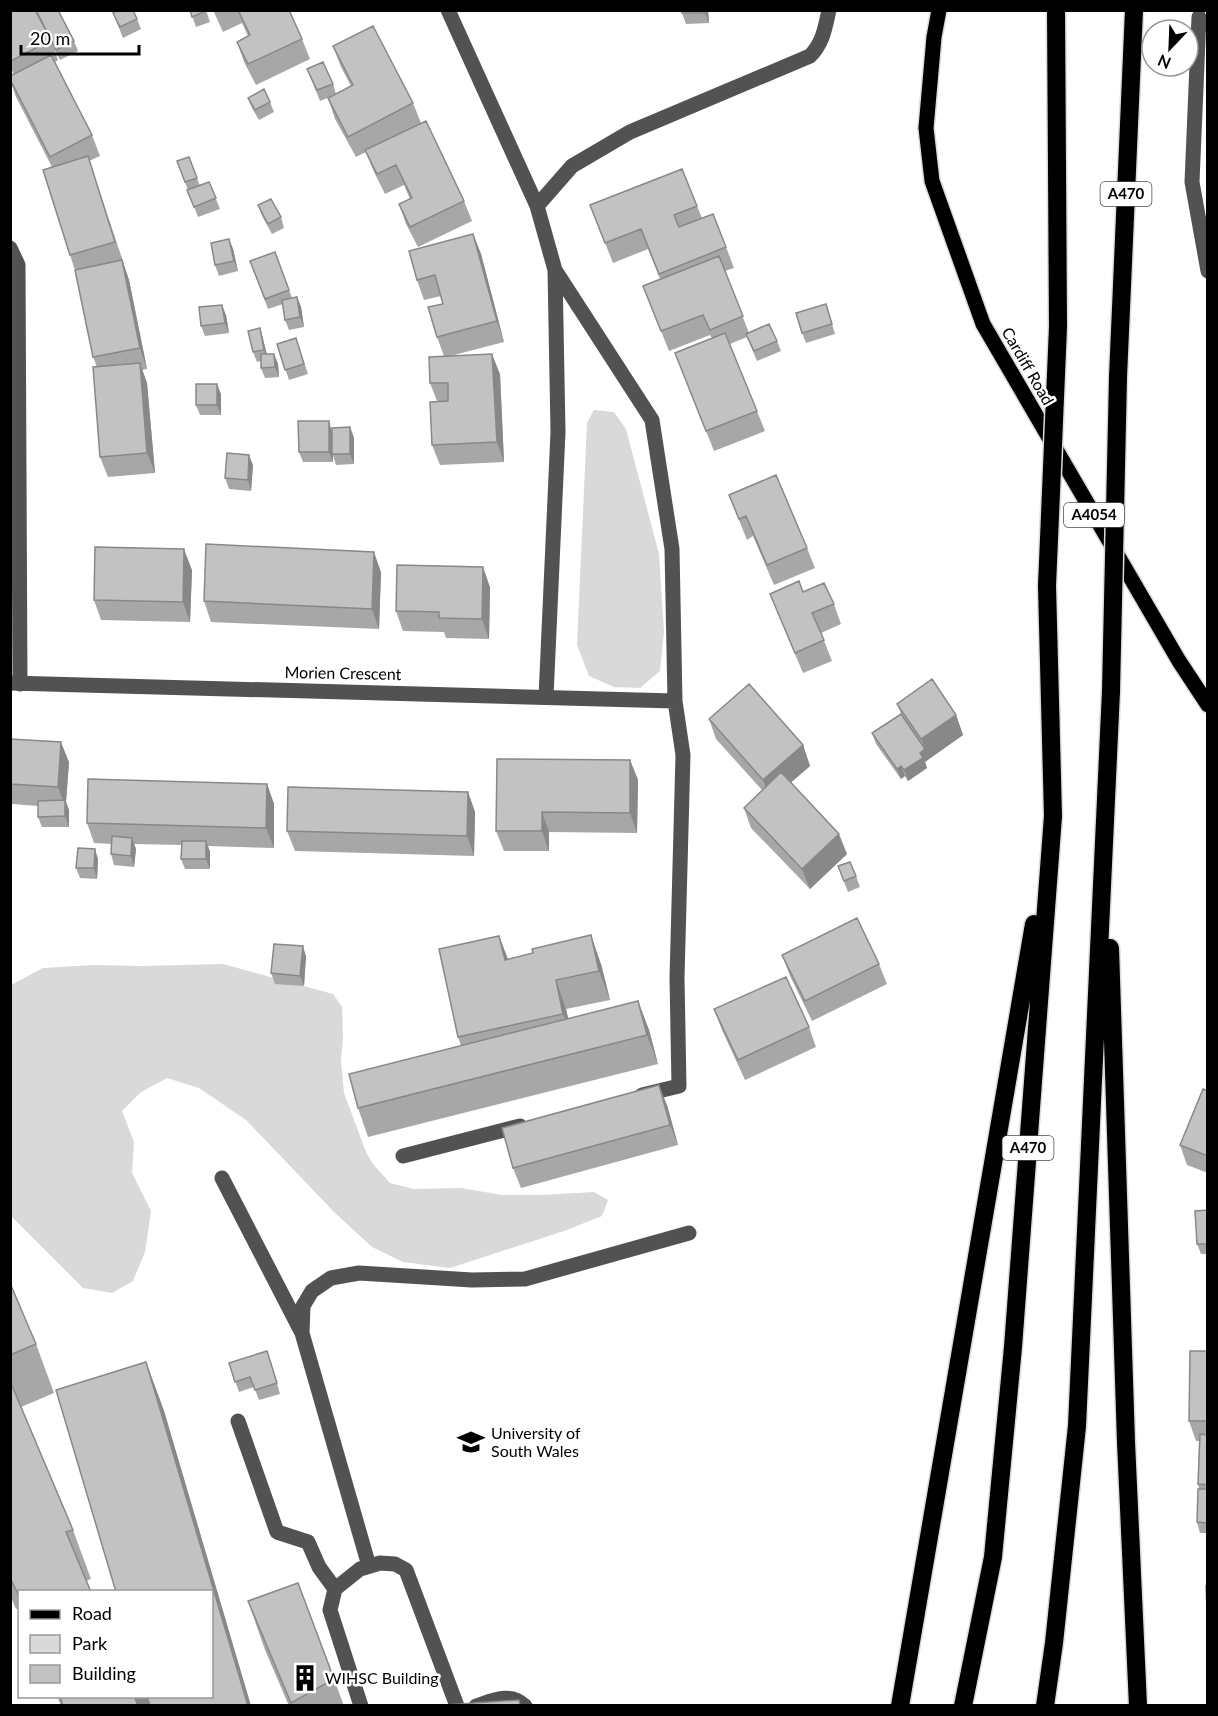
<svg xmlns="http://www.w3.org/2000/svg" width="1218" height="1716" viewBox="0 0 1218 1716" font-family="Lato,sans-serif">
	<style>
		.green { fill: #d9d9d9 }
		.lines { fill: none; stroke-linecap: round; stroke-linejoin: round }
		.major-casing { stroke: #dbdbdb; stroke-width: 18 }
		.highway-casing { stroke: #dbdbdb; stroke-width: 21 }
		.minor { stroke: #525252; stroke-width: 15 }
		.major { stroke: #000; stroke-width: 15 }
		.highway { stroke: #000; stroke-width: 18 }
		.highway-bridge-casing { stroke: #dbdbdb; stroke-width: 21; stroke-linecap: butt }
		.highway-bridge { stroke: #000; stroke-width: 18 }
		.wall { fill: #a7a7a7 }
		.shaded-wall { fill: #888 }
		.building { fill: #c2c2c2; stroke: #888; stroke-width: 1.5 }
		.labels { text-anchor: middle; stroke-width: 5; stroke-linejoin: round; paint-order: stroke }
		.shield { fill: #fff; stroke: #4c4c4c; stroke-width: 1.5 }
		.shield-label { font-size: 15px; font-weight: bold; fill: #000 }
		.street-label { font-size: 16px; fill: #000; stroke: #fff }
		.poi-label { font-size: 16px; fill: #000; stroke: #fff; text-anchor: start }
	</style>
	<rect width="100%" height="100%" fill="#fff"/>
	<path class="green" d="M594 410 614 412 626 429 659 554 664 631 660 671 640 688 614 687 589 676 577 645 587 423Z
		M223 964 333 994 342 1007 343 1036 341 1061 344 1093 366 1152 373 1164 390 1183 414 1189 461 1188 502 1195H542L594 1192 608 1200 602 1216 564 1231 450 1268 403 1262 372 1247 334 1212 246 1120 199 1088 167 1078 141 1092 122 1111 134 1142 132 1173 151 1211 145 1252 133 1281 112 1293 83 1288 11 1216V985L43 968 93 965 142 966Z"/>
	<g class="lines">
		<defs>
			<path id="major" d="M939 10 934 37 926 128 932 181 983 324 1179 661 1208 705"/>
			<path id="highway" d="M1056 10 1058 327
				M1118 377 1134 10
				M1110 948 1126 1442 1138 1706
				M900 1706 1034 924
				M963 1706 993 1557 1013 1347 1053 816 1047 586
				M1045 1706 1054 1643 1077 1426 1111 691"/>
		</defs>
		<use href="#major" class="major-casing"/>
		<use href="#highway" class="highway-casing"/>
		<path class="minor" d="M448 10 537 206 555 270 558 432 546 697
			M1199 17 1192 182 1208 271
			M537 206 572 166 630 132 810 56C823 43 825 28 829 10
			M10 248 18 265 20 684
			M555 270 652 420 672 549 675 701 683 755 677 978 679 1086 642 1095
			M10 683 675 701
			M403 1156 520 1126
			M222 1178 302 1333 369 1566
			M302 1333 303 1306 312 1291 331 1278 359 1273 472 1280 525 1279 689 1233
			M238 1421 277 1532 308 1542 319 1567 335 1589
			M361 1706 330 1610 335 1589 360 1569 380 1563 395 1564 406 1570 457 1706
			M476 1706C494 1700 510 1692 525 1706"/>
		<use href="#major" class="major"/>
		<use href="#highway" class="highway"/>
		<defs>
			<path id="highway-bridge" d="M1047 586 1058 327
				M1111 691 1118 377"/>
		</defs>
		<use href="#highway-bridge" class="highway-bridge-casing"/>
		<use href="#highway-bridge" class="highway-bridge"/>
	</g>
	<path class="wall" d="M10 10H38L36 11 74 41 78 51 60 60 54 48 58 60 55 62 92 135 100 156 89 161 129 280 147 369 142 370 147 383 155 473 108 477 100 457 97 367 93 357 75 270 70 255 52 167 16 97 10 80V76L14 74 10 67Z
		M190 10H206L210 22 196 27Z
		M213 10H289L302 39 310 59 256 85 244 62 237 42 248 36 242 23 223 32Z
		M708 10 709 23 686 24 682 13Z
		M113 13 137 19 141 29 123 38Z
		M333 46 413 103 421 123 464 201 472 221 418 247 406 224 399 204 410 199 404 185 385 194 373 170 366 152 356 157 335 119 328 98 335 95 320 101 311 79 307 69 333 84 336 94 351 86 341 67Z
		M248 98 270 102 274 112 259 120 252 108Z
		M189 157 200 186 209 182 220 209 198 217 177 161Z
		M258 205 281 217 284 228 272 234 262 216Z
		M590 205 697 206 702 218 726 247 734 268 725 271 749 333 777 341 781 351 757 361 747 337 730 344 765 431 714 451 675 353 712 338 710 335 669 351 643 286 660 279 648 249 613 263Z
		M473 234 481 254 504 342 450 356 500 374 504 462 440 465 432 445 437 401 430 383 444 356 437 337 443 304 441 296 424 300 417 280Z
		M229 239 233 249 238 271 219 276 215 265Z
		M275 252 292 298 297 297 301 307 304 327 289 330 285 320 283 304 268 309 250 261Z
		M826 304 835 334 806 343 802 333Z
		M226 315 229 333 205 336 201 326Z
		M260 328 263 339 267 354H274L278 364 279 377 265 378 261 368V361L257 362 253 352Z
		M296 338 308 374 289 380 277 344Z
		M221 394V415H200L196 405Z
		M350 427 354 438V464L336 465 333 455V462H303L299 452 332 430Z
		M253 465 251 491 229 489 225 478Z
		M729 495 807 548 815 568 774 585 753 536 747 540Z
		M192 570 190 622 101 620 94 600Z
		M381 572 379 629 211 622 204 601Z
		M490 587 489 639 446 638 444 632 403 631 396 611Z
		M803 592 834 604 841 624 821 633 832 661 803 673 778 614 770 594Z
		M897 704 956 715 963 735 925 762 927 768 908 781 905 776 901 779 876 744 872 733 901 714Z
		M709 719 803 745 810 766 791 782 847 854 810 889 751 828 744 808 762 790 716 739Z
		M10 739 69 762 66 802 69 810V827H42L38 817V806L12 804 10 826Z
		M630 760 638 780 637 833 549 832V851H504L496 831Z
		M267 784 274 804V848L208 846 210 852V869H185L181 859 182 845 134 844 136 849 134 867 114 865 111 854V844L94 843 87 823Z
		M468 792 475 812 474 856 295 851 287 831Z
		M98 859 97 879 80 878 76 868Z
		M838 866 856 876 860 887 848 892Z
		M499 936 508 959 601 964 610 1000 566 1009 568 1019 638 1001 649 1030 658 1064 368 1137 358 1108 461 1046 458 1037Z
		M782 955 879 964 887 984 812 1021 790 976Z
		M306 956 304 986 275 984 271 973Z
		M714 1009 809 1027 816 1047 745 1080 722 1030Z
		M1208 1091V1173L1187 1165 1180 1145Z
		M667 1105 678 1145 521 1188 513 1168Z
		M1208 1210V1254H1201L1197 1244Z
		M10 1283 36 1344 54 1393 21 1407 73 1530 91 1579 86 1581 20 1592V1608L16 1609 10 1595Z
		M1208 1351V1533H1200L1197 1522 1199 1489 1198 1484 1199 1441H1196L1189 1421Z
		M146 1362 164 1411 251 1706H61L57 1696H212Z
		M271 1362 280 1394 259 1400 254 1387 239 1392 229 1363Z
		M248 1601 334 1679 344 1706H289L265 1650Z"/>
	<path class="shaded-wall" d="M705 10H708L709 23 705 13Z
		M88 156 129 280 147 369 140 348 122 260Z
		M473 234 481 254 504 342 497 321Z
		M229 239 233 249 238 271 234 261Z
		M297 297 301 307 304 327 300 317Z
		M222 305 226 315 229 333 225 323Z
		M260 328 263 339 268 360 264 350Z
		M274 354 278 364 279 377 275 367Z
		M492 354 500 374 504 462 497 442Z
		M140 363 147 383 155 473 147 453Z
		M217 384 221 394V415L217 405Z
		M329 421 332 432 333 462 329 452Z
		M350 427 354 438V464L350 454Z
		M249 455 253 465 251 491 248 480Z
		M184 549 192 570 190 622 183 602Z
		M374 552 381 572 379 629 372 609Z
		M483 567 490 587 489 639 482 619Z
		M956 715 963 735 929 759 921 739Z
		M61 742 69 762 66 802 69 810V827L65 816V806L58 787Z
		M803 745 810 766 771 800 763 780Z
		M925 749 929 759 925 762 927 768 908 781 904 770 920 753Z
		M630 760 638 780 637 833 630 813Z
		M901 766 905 776 901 779 897 769Z
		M267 784 274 804V848L266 828Z
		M468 792 475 812 474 856 467 836Z
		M10 800 12 804 10 826Z
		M542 812 549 832V851L542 831Z
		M839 834 847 854 810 889 802 869Z
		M132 838 136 849 134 867 131 856Z
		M206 841 210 852V869L206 859Z
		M95 849 98 859 97 879 94 868Z
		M591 935 601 964 610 1000 599 971Z
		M499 936 510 965 505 960Z
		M303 946 306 956 304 986 300 976Z
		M556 980 566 1009 574 1043 563 1014Z
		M638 1001 649 1030 658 1064 647 1035Z
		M659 1085 667 1105 678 1145 670 1125Z
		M146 1362 164 1411 251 1706H248Z
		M133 1696H149L153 1706H136Z"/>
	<path class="building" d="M10 10H35L51 40 11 61Z
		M39 10H58L74 41 56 50 37 12Z
		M118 10H133L137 19 120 27 113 13Z
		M190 10H206V11L192 17Z
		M238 10H289L302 39 248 64 237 42 250 35Z
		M682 10H705V13H682Z
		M373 26 413 103 348 137 328 98 353 85 333 46Z
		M51 55 92 135 50 157 10 79V76Z
		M323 62 333 84 317 90 307 69Z
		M264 89 270 102 255 110 248 98Z
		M426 121 464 201 410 227 399 204 412 198 396 165 377 174 365 150Z
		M88 156 115 242 70 255 43 170Z
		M189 157 197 178 185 182 177 161Z
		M682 169 697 206 674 215 679 227 713 214 726 247 659 274 641 229 605 243 590 205Z
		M209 182 216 198 194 207 187 190Z
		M271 199 281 217 268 224 258 205Z
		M473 234 497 321 437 337 428 307 443 304 435 275 417 280 409 251Z
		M229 239 234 261 215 265 211 243Z
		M275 252 289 290 265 299 250 261Z
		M719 256 743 316 710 330 703 315 661 331 643 286Z
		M122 260 140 348 93 357 75 270Z
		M297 297 300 317 285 320 282 300Z
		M826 304 832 324 802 333 796 313Z
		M222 305 225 323 201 326 199 307Z
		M769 324 777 341 754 351 746 334Z
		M260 328 264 350 253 352 248 331Z
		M725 333 757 411 706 431 675 353Z
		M296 338 304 364 285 370 277 344Z
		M261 354H274L275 367 261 368Z
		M492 354 497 442 432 445 430 402 448 401V383H430L429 357Z
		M140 363 147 453 100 457 93 367Z
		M196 384H217V405H196Z
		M298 421H329V452H299Z
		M350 427V454H332V428Z
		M227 453 249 455 248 480 225 478Z
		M776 475 807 548 767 565 746 516 739 519 729 495Z
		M206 544 374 552 372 609 204 601Z
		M95 547 184 549 183 602 94 600Z
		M397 565 483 567 482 619 439 618V612L396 611Z
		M799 581 803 592 824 583 834 604 812 613 824 640 795 653 770 594Z
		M932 679 956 715 921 739 897 704Z
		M749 684 803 745 763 780 709 719Z
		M901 714 925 749 920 753 923 758 904 770 901 766 897 769 872 733Z
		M10 739 61 742 58 787 10 784Z
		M497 759 630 760V813L542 812V831H496Z
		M781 772 839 834 802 869 744 808Z
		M88 779 267 784 266 828 87 823Z
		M288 787 468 792 467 836 287 831Z
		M65 800V816L38 817V801Z
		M112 836 132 838 131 856 111 854Z
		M182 841H206V859H181Z
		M78 848 95 849 94 868H76Z
		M850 862 856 876 844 881 838 866Z
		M857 918 879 964 805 1001 782 955Z
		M591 935 599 971 556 980 563 1014 458 1037 439 949 499 936 505 960 533 953 532 949Z
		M274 944 303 946 300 976 271 973Z
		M786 977 809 1027 738 1060 714 1009Z
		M638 1001 647 1035 358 1108 349 1074Z
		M659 1085 670 1125 513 1168 502 1128Z
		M1203 1089 1208 1091V1156L1180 1145Z
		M1208 1210V1244H1197L1195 1211Z
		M10 1283 36 1344 10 1355Z
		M267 1351 277 1383 255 1390 250 1377 235 1382 229 1363Z
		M1190 1351H1208V1421H1189Z
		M146 1362 248 1706H150L147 1696H212V1592H116L56 1390Z
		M10 1381 73 1530 66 1532 91 1592H20V1599L10 1577Z
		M1200 1434 1208 1435V1485L1198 1484Z
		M1198 1489H1208V1523L1197 1522Z
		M298 1583 334 1679 291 1703 248 1601Z
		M1206 1586H1208V1610H1207Z
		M60 1696H134L138 1706H63Z
		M519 1700 520 1706H431Z"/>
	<defs>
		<symbol id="university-bare" viewBox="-9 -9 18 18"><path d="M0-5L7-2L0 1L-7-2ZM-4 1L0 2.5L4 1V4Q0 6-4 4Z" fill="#000" stroke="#fff" stroke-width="2.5" paint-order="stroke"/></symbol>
		<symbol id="building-bare" viewBox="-9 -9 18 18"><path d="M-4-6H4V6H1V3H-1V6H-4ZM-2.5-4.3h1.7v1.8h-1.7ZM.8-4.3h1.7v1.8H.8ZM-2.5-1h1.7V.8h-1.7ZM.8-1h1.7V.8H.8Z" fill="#000" stroke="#fff" stroke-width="2.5" paint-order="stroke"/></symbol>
	</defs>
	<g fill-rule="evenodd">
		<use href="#university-bare" x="452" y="1423" width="38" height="38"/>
		<use href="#building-bare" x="286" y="1659" width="38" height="38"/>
	</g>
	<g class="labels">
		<g class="shield">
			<rect x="1100.5" y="182" width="51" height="24" rx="4.5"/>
			<rect x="1064" y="503" width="60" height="24" rx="4.5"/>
			<rect x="1002.5" y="1136" width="51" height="24" rx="4.5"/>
		</g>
		<g class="shield-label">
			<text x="1126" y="199">A470</text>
			<text x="1094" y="520">A4054</text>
			<text x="1028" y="1153">A470</text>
		</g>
		<g class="street-label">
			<text transform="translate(1028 366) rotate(60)" y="6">Cardiff Road</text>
			<text transform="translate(343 673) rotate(1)" y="6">Morien Crescent</text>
		</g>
		<g class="poi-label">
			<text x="491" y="1439">University of<tspan x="491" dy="18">South Wales</tspan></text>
			<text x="325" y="1684">WIHSC Building</text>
		</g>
	</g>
	<rect width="1218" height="1716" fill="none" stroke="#000000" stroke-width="24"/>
	<rect x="18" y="1590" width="195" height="108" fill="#ffffff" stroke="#999999" stroke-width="1.5"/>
	<rect x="30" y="1610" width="30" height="9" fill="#000000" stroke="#999999" stroke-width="1.5"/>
	<text x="72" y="1620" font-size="18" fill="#000000">Road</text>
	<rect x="30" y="1635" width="30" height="18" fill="#d9d9d9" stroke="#999999" stroke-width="1.5"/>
	<text x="72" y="1650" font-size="18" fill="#000000">Park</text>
	<rect x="30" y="1665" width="30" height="18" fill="#c2c2c2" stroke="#999999" stroke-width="1.5"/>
	<text x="72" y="1680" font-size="18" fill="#000000">Building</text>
	<g transform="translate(1170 48) rotate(203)"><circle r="28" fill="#ffffff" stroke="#999999" stroke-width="1.5"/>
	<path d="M0-4.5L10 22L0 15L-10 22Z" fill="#000000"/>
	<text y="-9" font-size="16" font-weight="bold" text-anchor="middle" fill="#000000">N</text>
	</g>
	<path d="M21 45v9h118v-9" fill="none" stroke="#000000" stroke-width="3"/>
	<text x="30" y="45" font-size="18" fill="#000000" stroke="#ffffff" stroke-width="4.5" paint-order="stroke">20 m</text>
</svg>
